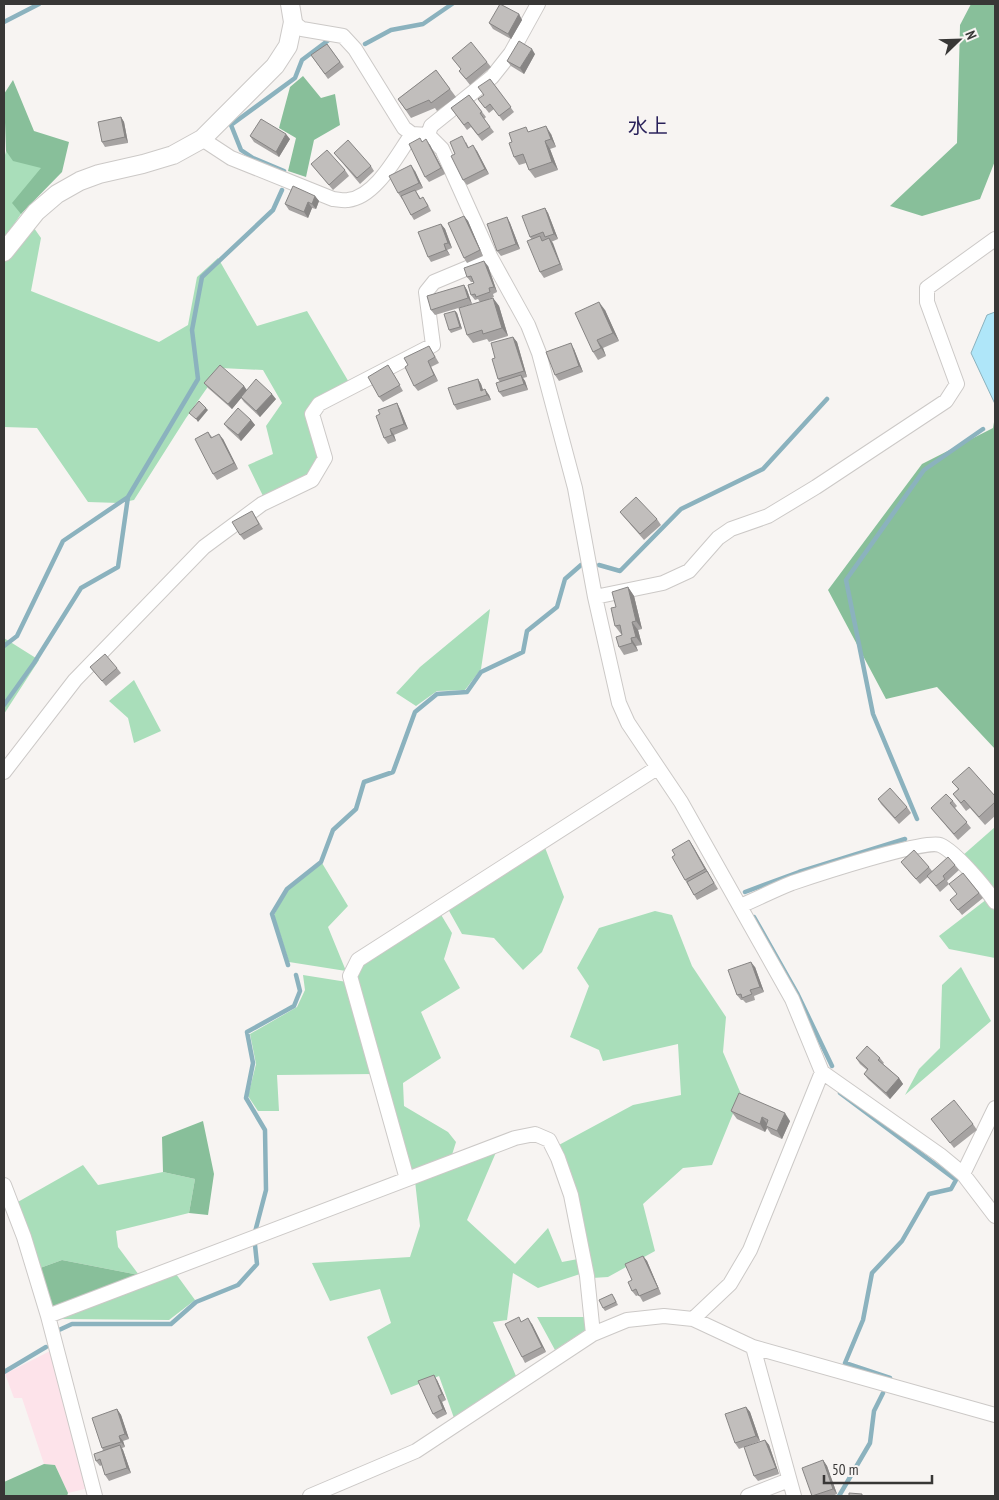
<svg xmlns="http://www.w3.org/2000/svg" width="999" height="1500" viewBox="0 0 999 1500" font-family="'PT Sans Narrow','Noto Sans JP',sans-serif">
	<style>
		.industrial { fill: #fde3ea }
		.green { fill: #a9deba }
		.forest { fill: #88bf9a }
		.water { fill: #afe6f9; stroke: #8bb2be }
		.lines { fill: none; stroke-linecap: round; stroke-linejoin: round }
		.stream { stroke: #8bb2be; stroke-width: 4.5 }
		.minor-casing { stroke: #ccc9c7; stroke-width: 16 }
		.tertiary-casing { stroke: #ccc9c7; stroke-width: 20 }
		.minor { stroke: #fff; stroke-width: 14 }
		.tertiary { stroke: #fff; stroke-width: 18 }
		.wall { fill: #a6a3a2 }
		.shaded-wall { fill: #878584 }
		.building { fill: #c1bebc; stroke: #878584 }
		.labels { text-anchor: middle; stroke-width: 4.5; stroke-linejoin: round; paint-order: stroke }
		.neighbourhood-label { font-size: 20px; fill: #271f59; stroke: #f7f4f2 }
	</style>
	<rect width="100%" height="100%" fill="#f7f4f2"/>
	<path class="industrial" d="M50 1351 70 1419 85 1489 68 1493 55 1465 44 1464 22 1398H14L5 1374Z"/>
	<path class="green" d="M6 151 54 165 4 239V159Z
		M34 228 41 238 31 291 159 342 188 325 197 277 218 258 257 326 307 311 350 384 308 407 312 431 320 458 308 476 264 498 248 465 273 454 266 426 282 403 263 370 221 368 186 418 134 500 119 503 88 502 37 428 4 427V262Z
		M490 609 481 669 465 690 437 691 416 706 396 693 420 667Z
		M4 638 39 660 4 714Z
		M134 680 161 731 134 743 128 718 109 701Z
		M995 827V892L962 856Z
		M544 845 564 897 542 952 523 970 494 938 462 934 448 909Z
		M322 863 348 906 328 927 346 971 289 962 274 915 288 889Z
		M987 899 995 912V958L949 949 939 936Z
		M655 911 672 915 692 966 726 1017 723 1052 741 1094 712 1165 683 1168 643 1204 655 1251 608 1277 592 1278 557 1146 633 1105 681 1095 678 1044 603 1061 599 1050 570 1037 589 986 577 968 599 928Z
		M440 913 452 933 444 959 460 988 421 1012 441 1058 403 1083 404 1106 448 1132 456 1142 451 1158 411 1173 356 978 362 965Z
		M961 967 991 1021 905 1095 919 1069 940 1048 942 985Z
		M303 975 347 982 374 1074 277 1075 279 1111H258L248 1096 256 1064 250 1034 297 1007 305 990Z
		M497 1150 467 1220 515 1264 548 1228 562 1262 578 1259 580 1274 538 1288 513 1273 507 1320 493 1322 516 1376 454 1418 439 1376 391 1395 367 1337 391 1323 380 1289 330 1301 312 1263 410 1257 420 1226 415 1181Z
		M83 1165 98 1185 163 1172 195 1179 189 1213 116 1231 118 1247 139 1275 62 1260 40 1268 16 1203Z
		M176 1274 195 1300 169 1320 61 1319Z
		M537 1317H586L587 1329 555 1350Z"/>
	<path class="forest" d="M971 4H995V161L980 199 922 216 890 206 957 143 960 25Z
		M303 76 321 98 335 94 340 125 314 140 306 177 288 171 296 138 279 128 290 87Z
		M13 80 34 131 69 142 62 172 21 214 12 203 41 168 13 161 6 151 4 94Z
		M995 416V749L937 687 886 699 828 590 922 464 993 428Z
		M203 1121 214 1174 208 1215 189 1213 195 1179 163 1172 162 1137Z
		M62 1260 139 1275 51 1308 40 1268Z
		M44 1464 55 1465 68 1493 67 1496H4V1482Z"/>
	<path class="water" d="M995 312V404L971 353 987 315Z"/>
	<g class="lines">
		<path class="stream" d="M4 22 39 4
			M365 44 391 30 423 24 452 4
			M284 171 253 158 241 150 231 125 295 78 302 60 330 39
			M599 565 620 571 681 509 763 469 827 399
			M4 646 17 636 63 541 128 497 198 379 192 330 202 277 273 210 282 190
			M4 705 34 663 81 588 118 567 128 497
			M917 819 873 714 846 580 924 470 983 429
			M745 892 799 872 905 839
			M754 917 797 993 832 1066
			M288 965 272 914 287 889 321 862 333 830 356 809 364 782 393 772 415 712 437 694 467 692 481 672 523 652 527 631 557 607 565 579 581 565
			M840 1093 956 1180 951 1189 929 1194 902 1241 872 1273 863 1320 845 1363 890 1378
			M255 1232 266 1190 265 1130 246 1098 253 1063 247 1032 294 1006 300 991 296 975
			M59 1330 72 1324H171L196 1302 238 1285 257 1264 255 1245
			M4 1372 46 1347
			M839 1496 870 1443 874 1411 883 1393"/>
		<defs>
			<path id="minor" d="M293 22 302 29 343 36 355 49 404 128 412 134 428 135 442 149 491 258 528 325 539 353 575 488 595 597 619 703 628 723 681 802 792 999 822 1072 940 1155 963 1174 995 1216
				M428 135 431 126 492 77 511 53 538 4
				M202 139 231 158 333 199C337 199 343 201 348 200 376 197 397 155 412 134
				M595 597 663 583 689 571 718 538 731 529 768 516 816 487 946 401 957 384 927 302V288L995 239
				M4 772 75 680 204 547 262 504 312 480 325 458 312 414 319 404 433 345 426 292 434 282 482 262
				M740 906C757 899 774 890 792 883 813 876 925 839 940 845 956 852 985 887 995 902
				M963 1174 995 1108
				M407 1179 350 976 358 960 657 768
				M4 1185 24 1237 48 1316 95 1496
				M48 1316 515 1138 535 1134 549 1140 558 1158 571 1195 587 1276 593 1334
				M693 1319 730 1284 750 1250 822 1072
				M753 1347 794 1496
				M310 1496 416 1451 593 1334 627 1320 664 1316 693 1319 753 1347 995 1415
				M748 1496 789 1480"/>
			<path id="tertiary" d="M4 252 36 212 57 194 80 181 99 174 143 164 173 155 202 139 275 66 288 46 293 22 290 4"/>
		</defs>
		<use href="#minor" class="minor-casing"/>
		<use href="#tertiary" class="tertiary-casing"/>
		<use href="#minor" class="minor"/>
		<use href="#tertiary" class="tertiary"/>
	</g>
	<path class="wall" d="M519 14 522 20 511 39 493 29 489 23Z
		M327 44 344 67 328 79 311 55Z
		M535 54 524 74 511 66 507 61Z
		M452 58 487 62 491 67 470 85 459 71 461 69Z
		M436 70 456 97 437 111 435 108 411 118 398 99Z
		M490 79 514 112 503 121 494 109 489 113 478 99 484 96Z
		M469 95 486 117 484 119 494 132 482 141 471 127 467 130 451 108Z
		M121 117 124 122 128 143 105 147 102 142Z
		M529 132 551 134 556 147 550 149 558 170 535 178 529 170 526 163 519 165 514 157Z
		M250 136 290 139 279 157 254 142Z
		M422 141 430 145 445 174 429 182 425 177Z
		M466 142 469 148 477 151 489 174 467 185 463 180 455 154Z
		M334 153 371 166 374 171 360 184Z
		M311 164 345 170 349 176 333 190Z
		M415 171 423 188 416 191 421 199 427 203 431 211 414 220 411 215 402 198V199L398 193Z
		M315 196 319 201 316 209 312 208 308 218 289 210 285 204Z
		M545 208 548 213 558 239 551 242 563 270 544 278 540 272 532 240 530 237Z
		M464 216 468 221 483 256 467 263 464 258Z
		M507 217 510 223 520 249 501 256 497 251Z
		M441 224 445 229 452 248 447 250 450 255 431 262 428 257Z
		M488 266 497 292 493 294 494 297 486 300 493 298 499 306 508 336 489 342 487 339 473 343 467 335 480 302 478 299 475 300 471 295 474 283 473 282H471L467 277Z
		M464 285 467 290 472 304 435 315 431 310Z
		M605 310 619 341 603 348 606 356 598 360 593 352Z
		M455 311 457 313 462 329 451 333 449 330Z
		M513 337 517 342 527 377 523 378 525 381 528 390 503 397 499 392 500 382 498 379 495 358Z
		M429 346 439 363 431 367 438 381 418 391 414 386Z
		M574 349 583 372 559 381 555 375Z
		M388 365 403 391 383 402 379 397Z
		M478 379 481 384 483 390 489 395 491 400 457 410 454 405Z
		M204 383 244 386 247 390 276 399 260 417 244 402 241 398 232 409 208 388Z
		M397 403 400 409 408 429 394 435 396 441 388 444 384 438 380 414Z
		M251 420 255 425 241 441 228 429 224 424Z
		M208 432 212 437 223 439 238 469 217 480 213 474Z
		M252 511 263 529 244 540 240 535Z
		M620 512 657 519 661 525 644 540 624 517Z
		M628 587 634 596 642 629 638 630 642 645 636 646 638 651 624 655 619 647 622 635V634H621L615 626 616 607Z
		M90 667 117 668 121 673 106 686Z
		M952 782 995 796V816L985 825 970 808 966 811 953 794 958 789Z
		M878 799 907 807 911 813 899 824 881 804Z
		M953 801 957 806 955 808 971 828 958 840 935 813 931 808Z
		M689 840 718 889 697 900 685 880Z
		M901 862 929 867 932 871 955 865 959 870 947 881 949 884 940 892 928 877 920 884 905 867Z
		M979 893 983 898 962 915 950 900Z
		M755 967 764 992 754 996 755 1000 746 1003 743 1000H741L737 995Z
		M856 1058H880L884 1063 883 1064 899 1078 903 1084 890 1099 868 1079 864 1074 867 1070 860 1064Z
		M731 1111 790 1121 782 1139 771 1134 767 1128 765 1132 737 1119Z
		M931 1119 973 1124 977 1130 954 1148Z
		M643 1256 647 1261 661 1294 643 1302 639 1295 636 1296 632 1291V1280Z
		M614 1297 618 1305 605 1311 603 1308Z
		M522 1322 532 1324 546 1352 525 1363 522 1357Z
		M437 1380 446 1400 442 1402 447 1414 437 1419 433 1414Z
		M746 1407 750 1412 760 1441 739 1449 735 1443Z
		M117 1409 121 1415 129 1439 123 1441 125 1447 122 1448 123 1450 131 1473 109 1481 105 1475 102 1465 100 1466 96 1461 103 1450 102 1448Z
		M765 1440 769 1445 779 1474 758 1481 754 1476Z
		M823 1460 827 1466 837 1494 832 1496H812Z"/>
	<path class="shaded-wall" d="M519 14 522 20 511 39 508 34Z
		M532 49 535 54 524 74 520 68Z
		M121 117 124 122 128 143 125 137Z
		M546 126 551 134 556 147 551 139Z
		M286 134 290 139 279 157 276 152Z
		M426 139 430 145 445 174 441 168Z
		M545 141 550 149 558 170 552 162Z
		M473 145 477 151 489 174 485 169Z
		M411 165 415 171 423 188 419 183Z
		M315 196 319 201 316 209 312 204Z
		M308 202 312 208 308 218 304 212Z
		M545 208 548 213 558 239 554 234Z
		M464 216 468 221 483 256 480 250Z
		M507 217 510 223 520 249 516 244Z
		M441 224 445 229 452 248 448 243Z
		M549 238 553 243 563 270 560 264Z
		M444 244 447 250 450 255 446 250Z
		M484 261 488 266 497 292 494 287Z
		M464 285 467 290 472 304 468 298Z
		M493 298 499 306 508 336 502 328Z
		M599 302 605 310 619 341 613 333Z
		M455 311 457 313 462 329 460 327Z
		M513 337 517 342 527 377 524 371Z
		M597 340 603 348 606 356 601 348Z
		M571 343 574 349 583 372 579 366Z
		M428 361 438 381 434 375Z
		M521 375 525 381 528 390 524 384Z
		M478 379 481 384 485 396 481 391Z
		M244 386 247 391 232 409 228 404Z
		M485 389 489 395 491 400 487 395Z
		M272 394 276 399 260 417 256 411Z
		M397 403 400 409 408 429 404 424Z
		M206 408 208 410 198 422 196 419Z
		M251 420 255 425 241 441 238 435Z
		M390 429 394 435 396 441 392 435Z
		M219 434 223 439 238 469 234 463Z
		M628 587 634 596 642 629 636 621Z
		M632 622 638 630 642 645 636 637Z
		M631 638 636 646 638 651 632 643Z
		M689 840 693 846 709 874 705 869Z
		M751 962 755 967 764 992 760 987Z
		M899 1078 903 1084 890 1099 886 1093Z
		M785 1113 790 1121 782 1139 777 1131Z
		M762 1117 768 1125 766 1126 767 1128 765 1132 760 1124Z
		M643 1256 647 1261 661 1294 658 1288Z
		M528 1318 532 1324 546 1352 542 1347Z
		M434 1375 437 1380 446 1400 442 1394Z
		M438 1396 442 1402 447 1414 443 1409Z
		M746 1407 750 1412 760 1441 756 1436Z
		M117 1409 121 1415 129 1439 125 1434Z
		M119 1436 123 1441 125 1447 121 1442Z
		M765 1440 769 1445 779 1474 776 1468Z
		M120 1445 123 1450 131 1473 127 1468Z
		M823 1460 827 1466 837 1494 833 1489Z"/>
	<path class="building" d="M500 4 519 14 508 34 489 23Z
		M519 41 532 49 520 68 507 61Z
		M471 42 487 62 466 79 459 71 461 69 452 58Z
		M327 44 340 62 325 74 311 55Z
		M436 70 450 89 431 103 429 100 406 110 398 99Z
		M490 79 511 107 499 116 490 104 485 108 478 99 484 95 478 87Z
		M469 95 482 112 480 113 490 127 478 135 468 122 464 125 451 108Z
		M121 117 125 137 102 142 98 122Z
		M261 119 286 134 276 152 250 136Z
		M546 126 551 139 545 141 552 162 529 170 523 154 514 157 509 143 512 142 509 133 526 127 528 132Z
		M462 136 468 148 473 145 485 169 463 180 451 156 455 154 450 142Z
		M420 138 422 142 426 139 441 168 425 177 409 144Z
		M348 140 371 166 357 178 334 153Z
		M327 150 345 170 329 185 311 164Z
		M411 165 419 183 398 193 389 176Z
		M293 186 315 196 312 204 308 202 304 212 285 204Z
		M415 190 420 199 423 197 428 206 411 215 401 196Z
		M545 208 554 234 545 237 543 232 530 237 522 216Z
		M464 216 480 250 464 258 448 223Z
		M507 217 516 244 497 251 487 224Z
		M441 224 448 243 444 244 446 250 428 257 418 232Z
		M540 236 542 241 549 238 560 264 540 272 527 241Z
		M484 261 494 287 489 288 490 292 476 297 475 294 471 295 468 285 474 283 471 276 467 277 464 268Z
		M464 285 468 298 431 310 427 296Z
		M493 298 502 328 483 334 482 330 467 335 459 308Z
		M599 302 613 333 597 340 601 348 593 352 575 313Z
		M455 311 460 327 449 330 444 314Z
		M513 337 524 371 498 379 492 359 495 358 491 343Z
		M571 343 579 366 555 375 546 352Z
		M429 346 435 357 428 361 434 375 414 386 405 367 408 365 404 358Z
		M220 365 244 386 228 404 204 383Z
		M388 365 400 385 379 397 368 377Z
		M521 375 524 384 499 392 496 383Z
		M256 379 272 394 256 411 241 397Z
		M478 379 481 391 485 389 487 395 454 405 448 388Z
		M199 401 206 408 196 419 189 413Z
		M397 403 404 424 390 429 392 435 384 438 376 416 380 414 378 410Z
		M238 408 251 420 238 435 224 424Z
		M208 432 211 438 219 434 234 463 213 474 195 439Z
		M636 497 657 519 640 534 620 512Z
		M252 511 259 524 240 535 232 522Z
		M628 587 636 621 632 622 636 637 631 638 632 643 619 647 616 637 622 635 620 625 615 626 611 608 616 607 612 592Z
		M105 654 117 668 102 681 90 667Z
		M969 767 995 796V802L979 817 964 800 961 803 953 794 959 789 952 782Z
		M890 788 907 807 895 818 878 799Z
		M946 794 953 801 950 803 967 822 954 834 931 808Z
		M689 840 705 869 685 880 672 857 675 855 672 850Z
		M914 850 929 867 916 879 901 862Z
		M948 857 955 865 943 876 945 879 936 886 927 876Z
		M707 871 714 883 694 895 687 882Z
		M963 873 979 893 958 910 950 900 957 894 949 884Z
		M751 962 760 987 750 990 752 994 742 998 741 994 737 995 728 970Z
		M867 1046 880 1058 878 1060 899 1078 886 1093 864 1074 868 1069 856 1058Z
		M739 1093 785 1113 777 1131 766 1126 768 1120 762 1117 760 1124 731 1111Z
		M954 1100 973 1124 950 1143 931 1119Z
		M643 1256 658 1288 639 1296 636 1289 632 1291 628 1282 632 1280 625 1264Z
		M612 1294 616 1302 603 1308 599 1300Z
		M519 1317 521 1322 528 1318 542 1347 522 1357 505 1324Z
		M434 1375 442 1394 438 1396 443 1409 433 1414 418 1381Z
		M746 1407 756 1436 735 1443 725 1414Z
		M117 1409 125 1434 119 1436 121 1442 102 1448 92 1418Z
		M765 1440 776 1468 754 1476 744 1447Z
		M120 1445 127 1468 105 1475 100 1459 96 1461 94 1454Z
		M823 1460 833 1489 812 1496 802 1468Z
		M849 1493 862 1494V1496H849Z"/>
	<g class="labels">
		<g class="neighbourhood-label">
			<text x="648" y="133">水上</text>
		</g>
	</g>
	<rect width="999" height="1500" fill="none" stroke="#383736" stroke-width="10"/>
	<g transform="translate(959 40) rotate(67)" stroke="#f7f4f2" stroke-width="4" paint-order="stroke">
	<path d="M0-4L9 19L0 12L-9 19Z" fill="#383736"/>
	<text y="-8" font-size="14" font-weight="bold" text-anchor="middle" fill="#383736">N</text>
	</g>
	<path d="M824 1475v8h108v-8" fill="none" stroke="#383736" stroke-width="2.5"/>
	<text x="832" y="1475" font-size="15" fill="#383736" stroke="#f7f4f2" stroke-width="4" paint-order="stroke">50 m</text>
</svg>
